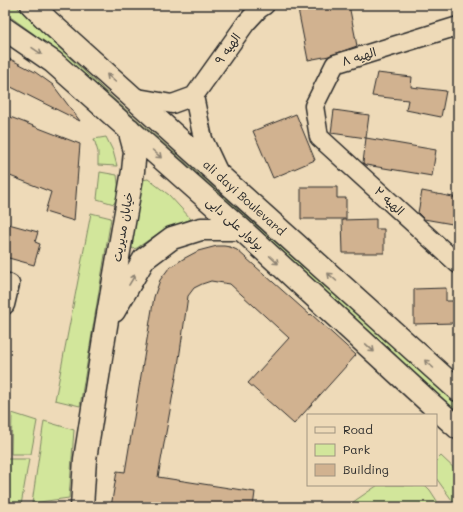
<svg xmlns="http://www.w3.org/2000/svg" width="463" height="512" viewBox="0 0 463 512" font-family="Mali,'Playpen Sans Arabic',sans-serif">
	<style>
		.green { fill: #d2e69b; stroke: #7e8863 }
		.building { fill: #d1b290; stroke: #2b2b2b }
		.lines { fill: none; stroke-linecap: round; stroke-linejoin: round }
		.street-casing { stroke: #2b2b2b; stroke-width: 21 }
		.secondary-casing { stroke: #2b2b2b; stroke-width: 25 }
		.street { stroke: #eedab8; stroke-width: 18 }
		.secondary { stroke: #eedab8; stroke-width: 22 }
		.oneway { stroke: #8c8272 }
		.labels { text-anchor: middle; stroke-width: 3; stroke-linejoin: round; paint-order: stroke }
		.street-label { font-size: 12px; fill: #2b2b2b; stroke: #eedab8 }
	</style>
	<rect width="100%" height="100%" fill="#eedab8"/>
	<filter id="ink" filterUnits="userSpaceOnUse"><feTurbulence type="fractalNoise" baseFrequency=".025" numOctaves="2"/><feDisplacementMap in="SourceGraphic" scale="8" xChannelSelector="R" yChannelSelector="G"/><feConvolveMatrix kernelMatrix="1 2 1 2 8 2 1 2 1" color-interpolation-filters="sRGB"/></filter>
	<g filter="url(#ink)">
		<path class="green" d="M5 5H15L39 29 115 100 458 404V414L56 52 34 34 5 13Z
			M106 137 113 151 117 166 98 165V152L94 139Z
			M100 172 117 175 119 191 114 204 97 199Z
			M148 179 169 195 191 219 160 232 137 248 133 249 130 245 142 180Z
			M91 213 111 218 80 406 55 400Z
			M12 413 37 421 31 454H11Z
			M44 421 74 430 69 498 32 503Z
			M441 456 458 472V507H457L436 478V461Z
			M5 459H29L21 505 5 507Z
			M378 485H425L430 490 441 507H347L356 500Z"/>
		<path class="building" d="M318 5H349L357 46 329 56 308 60 298 9Z
			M5 58 10 60V59L35 72 53 85 80 121 5 84Z
			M377 73 412 77 411 87 446 91 441 117 406 110 408 100 372 96Z
			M334 110 369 115 366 138 331 133Z
			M296 114 315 160 273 178 253 131Z
			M5 115 80 144 74 221 45 212 51 192 5 174Z
			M366 138 436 150 432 176 366 165 363 163Z
			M301 187H337V198H346V219H301Z
			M422 191 458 198V225L424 219 418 213Z
			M376 219V229H384V253H343L342 220Z
			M5 223 38 232 35 242 40 244 34 265 5 257Z
			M217 246H224L230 247 237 250 310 315 311 314 356 355 294 424 248 383 289 338 230 284 211 281 202 284 194 288 188 296 178 366 158 477 255 492 253 507H111L117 471 125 472 154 297 160 280 169 268 183 259 198 251Z
			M446 288V301H455V323L414 324V289Z"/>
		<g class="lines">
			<defs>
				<path id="street" d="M458 26 335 64 314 106 319 137 458 264
					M194 96 246 23 259 9 265 5
					M194 96 203 139 219 173
					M132 97 172 104 194 96
					M5 282 10 284 5 305"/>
				<path id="secondary" d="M32 5 49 22 458 390
					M5 29 53 62 241 229 431 404 458 428
					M114 311 144 259 172 238 201 229H241
					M82 507 85 459 106 326 133 171 135 151 129 129"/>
			</defs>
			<use href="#street" class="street-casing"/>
			<use href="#secondary" class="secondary-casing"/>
			<use href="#street" class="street"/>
			<use href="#secondary" class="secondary"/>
		</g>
		<defs><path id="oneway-shaft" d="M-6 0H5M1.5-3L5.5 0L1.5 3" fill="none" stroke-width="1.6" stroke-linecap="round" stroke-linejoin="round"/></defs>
		<g class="oneway">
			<use href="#oneway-shaft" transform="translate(37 51) rotate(34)"/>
			<use href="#oneway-shaft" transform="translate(111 78) rotate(-138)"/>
			<use href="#oneway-shaft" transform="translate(157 154) rotate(42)"/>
			<use href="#oneway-shaft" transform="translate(274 260) rotate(43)"/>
			<use href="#oneway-shaft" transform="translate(332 277) rotate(-138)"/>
			<use href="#oneway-shaft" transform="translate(132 280) rotate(-59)"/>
			<use href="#oneway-shaft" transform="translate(370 348) rotate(43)"/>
			<use href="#oneway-shaft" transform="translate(429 364) rotate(-138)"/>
		</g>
	</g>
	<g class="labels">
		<g class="street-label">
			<text transform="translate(228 49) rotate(-55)" y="4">الهیه ۹</text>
			<text transform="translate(359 57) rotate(-17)" y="4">الهیه ۸</text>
			<text transform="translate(244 198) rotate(42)" y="4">ali dayi Boulevard</text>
			<text transform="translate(389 201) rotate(43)" y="4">الهیه ۲</text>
			<text transform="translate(235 224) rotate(42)" y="4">بولوار علی دایی</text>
			<text transform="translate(123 227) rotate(-80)" y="4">خیابان مدیریت</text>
		</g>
	</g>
	<rect width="463" height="512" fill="none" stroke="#eedab8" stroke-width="20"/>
	<rect x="10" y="10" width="443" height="492" fill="none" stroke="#2b2b2b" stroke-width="1.5" filter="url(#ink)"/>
	<rect x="307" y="414" width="130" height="72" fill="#eedab8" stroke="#a09480"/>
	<rect x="315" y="427" width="20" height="6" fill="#eedab8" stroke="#a09480"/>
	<text x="343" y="434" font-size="12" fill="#2b2b2b">Road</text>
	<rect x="315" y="444" width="20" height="12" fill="#d2e69b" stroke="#a09480"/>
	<text x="343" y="454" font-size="12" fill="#2b2b2b">Park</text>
	<rect x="315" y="464" width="20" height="12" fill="#d1b290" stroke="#a09480"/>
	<text x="343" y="474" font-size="12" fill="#2b2b2b">Building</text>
</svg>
